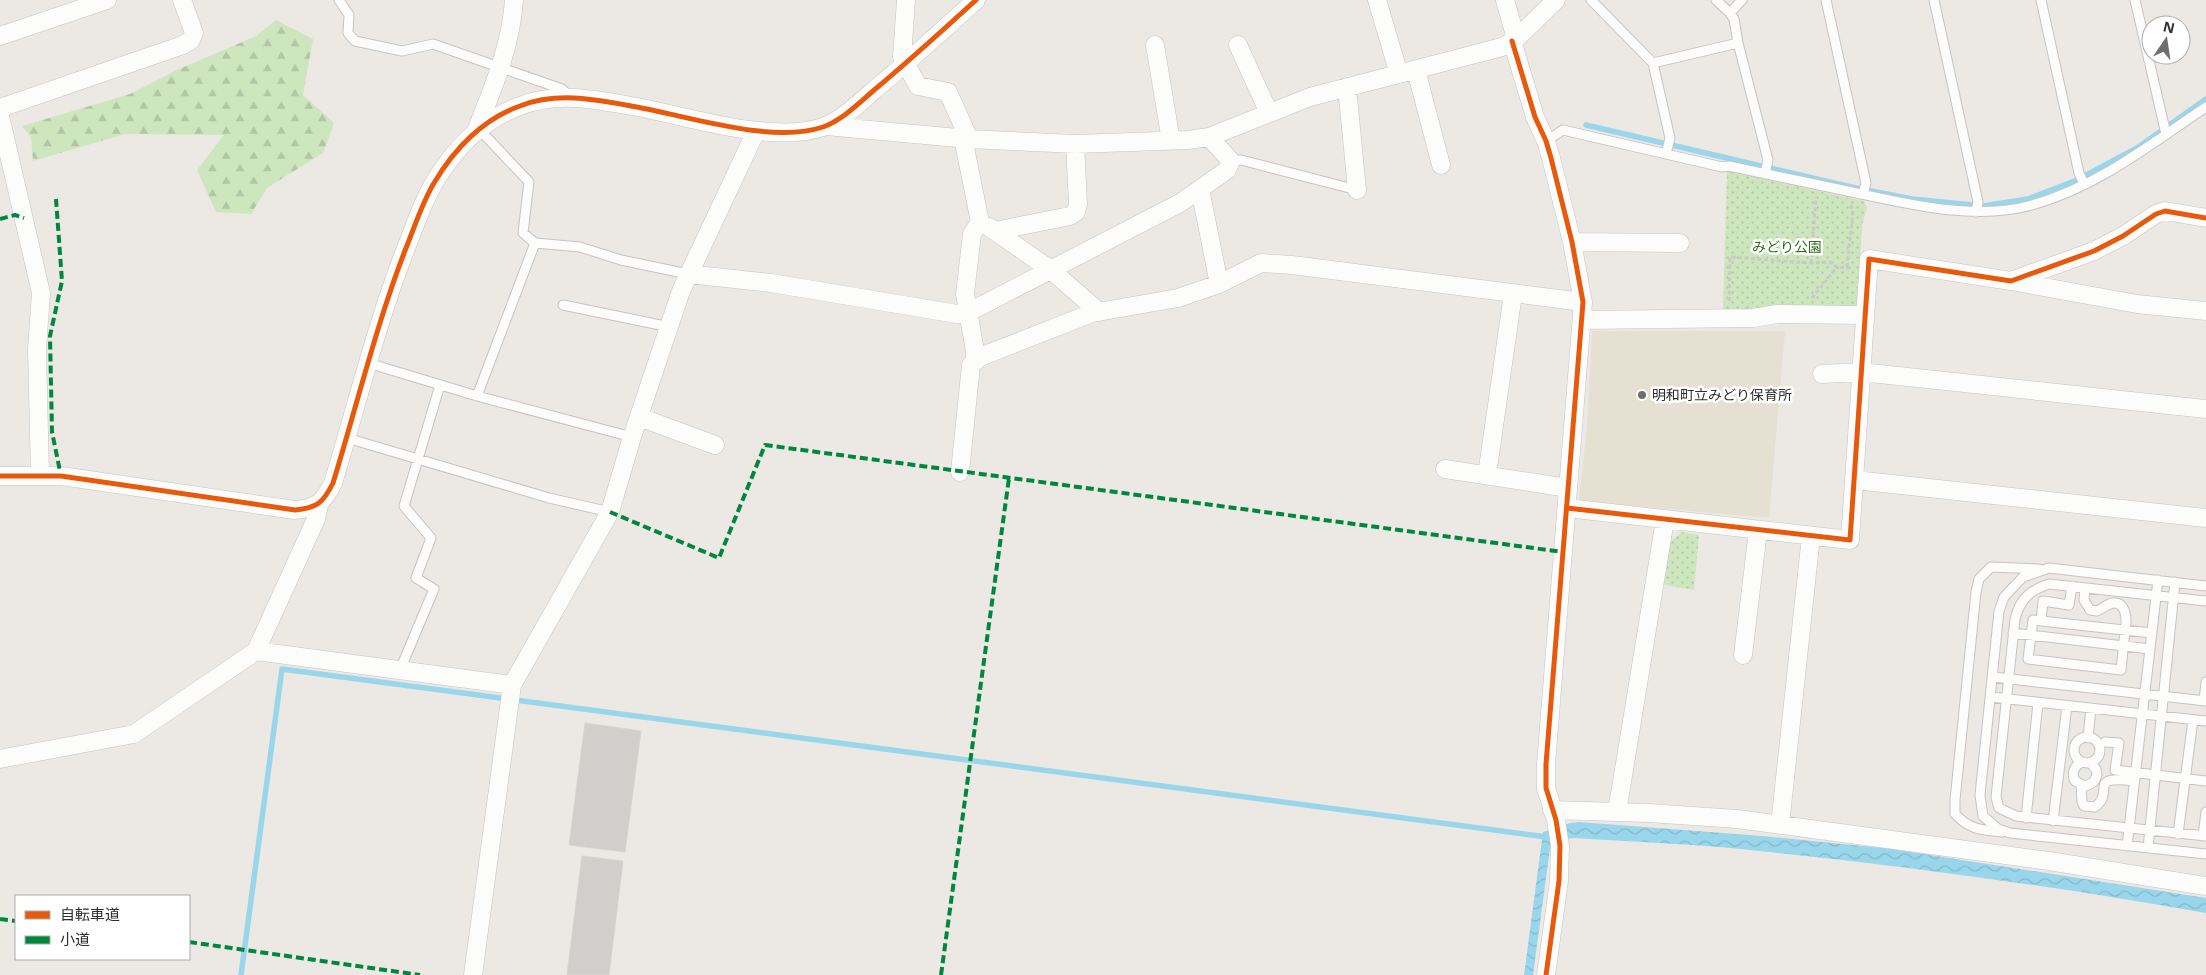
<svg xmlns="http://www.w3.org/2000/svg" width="2206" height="975" viewBox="0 0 2206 975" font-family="'Noto Sans','Noto Sans JP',sans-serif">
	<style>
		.education { fill: #e6e0d3 }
		.grass { fill: url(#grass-dots) }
		.forest { fill: url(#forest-firs) }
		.water { fill: url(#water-waves) }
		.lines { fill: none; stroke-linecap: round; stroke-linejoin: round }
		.stream { stroke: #99d6ec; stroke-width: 5.5 }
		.building { fill: #d1cecb; stroke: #d7d4d0 }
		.lane-casing { stroke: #c5c4c5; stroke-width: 11 }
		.street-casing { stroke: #c5c4c5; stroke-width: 19 }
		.path { stroke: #c9c9c8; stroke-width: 3; stroke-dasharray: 4 2.5; stroke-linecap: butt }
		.lane { stroke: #fcfcfb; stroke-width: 9 }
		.street { stroke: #fcfcfb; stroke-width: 18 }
		.quiet { stroke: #00873e; stroke-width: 4; stroke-dasharray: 8 4; stroke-linecap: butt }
		.cycleway-casing { stroke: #fff; stroke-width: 8 }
		.cycleway { stroke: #e8590c; stroke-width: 5 }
		.poi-dot { fill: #706f6e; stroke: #fff; stroke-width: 2 }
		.labels { text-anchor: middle; stroke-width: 5; stroke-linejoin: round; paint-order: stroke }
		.park-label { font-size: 14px; fill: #2c6e1b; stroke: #fff }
		.poi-label { font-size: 14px; fill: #2e2e2e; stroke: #fff; text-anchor: start }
	</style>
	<defs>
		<pattern id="grass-dots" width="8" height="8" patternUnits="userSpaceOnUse" patternTransform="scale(1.25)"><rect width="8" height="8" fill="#cee6be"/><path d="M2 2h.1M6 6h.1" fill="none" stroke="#b1c6a4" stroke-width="1.8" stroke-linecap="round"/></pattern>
		<pattern id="forest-firs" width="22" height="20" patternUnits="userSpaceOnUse" patternTransform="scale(1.25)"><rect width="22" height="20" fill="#cee6be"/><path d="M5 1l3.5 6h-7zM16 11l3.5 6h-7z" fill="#b1c6a4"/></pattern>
		<pattern id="water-waves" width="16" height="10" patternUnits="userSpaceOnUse" patternTransform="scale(1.25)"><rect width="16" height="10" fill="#99d6ec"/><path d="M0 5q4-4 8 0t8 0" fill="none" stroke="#84b8cb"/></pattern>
	</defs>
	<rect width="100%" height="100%" fill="#ece8e4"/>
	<path class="education" d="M1592 331H1785L1769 518 1579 501 1587 427Z"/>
	<path class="grass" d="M1727 171 1864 201 1867 208 1862 225 1858 308 1723 309Z
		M1682 532 1699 535 1694 590 1664 585 1670 542Z"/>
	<path class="forest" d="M276 20 313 39 303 95 334 123 323 153 267 188 251 214 216 212 197 170 224 135 125 134 33 161 31 137 22 126 130 94 177 70 256 36Z"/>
	<path class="water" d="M1579 822 1762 836 1892 849 2206 898V913C2058 887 1909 866 1759 851 1698 844 1636 842 1574 838L1551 841 1533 975H1524L1543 832 1570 823Z"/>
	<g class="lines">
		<path class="stream" d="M1586 125 1851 187 1912 199 1983 206 2028 199 2077 180 2137 148 2206 99
			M241 975 282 669 1547 837"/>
	</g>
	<path class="building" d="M585 723 641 731 625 852 569 845Z
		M582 856 623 861 609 975H567Z"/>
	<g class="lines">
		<defs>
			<path id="lane" d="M339 0 349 15 348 33 355 41 402 51 433 44 562 89 569 96
				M1591 0 1653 63 1670 138 1666 154
				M1716 0 1730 13
				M1826 0 1866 183 1863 194
				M1934 0 1978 202 1976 212
				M2041 0 2079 173 2084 184
				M2135 0 2166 134
				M1738 43 1768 160 1765 174
				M1653 63 1738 43 1734 19 1730 13 1742 0
				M479 129 529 182 523 233 535 243 580 247 621 260 688 274
				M1546 141 1563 130 1722 167 1729 166C1770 175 1811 183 1852 192 1908 204 1975 221 2032 205 2097 187 2151 144 2206 107
				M1231 161 1241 160 1357 190
				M563 305 670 327
				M368 363 477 396 632 437
				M477 396 535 243
				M347 438 549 498 610 512
				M2206 586 2049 568 2023 577 2004 597 1999 611 1980 795 1983 816 1998 829 2010 833 2206 854
				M2085 588 2084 600 2090 610 2097 611C2102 609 2107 604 2113 603 2127 602 2127 621 2125 630L2121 670 2028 659 2033 620 2041 621 2152 633
				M2206 601 2049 584C2030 590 2020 599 2015 619L1996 797 1999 808 2016 816 2206 836
				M2041 621 2043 601 2069 605 2072 586
				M2013 633 2150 649
				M400 670 434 589 416 578 431 538 404 506 440 385
				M1993 677 2206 701
				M1991 697 2206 721
				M2204 701 2206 682
				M2074 750a13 13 0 1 1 26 0a13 13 0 1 1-26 0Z
				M2088 738 2091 708
				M2105 742 2119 743 2115 770 2206 781
				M2082 762C2074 766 2071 773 2075 781L2085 786C2098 783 2101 771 2090 763
				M2081 786 2082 802 2084 806 2095 807C2116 791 2085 775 2135 781
				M2026 818 2038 703
				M2053 821 2067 706
				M2002 832C1982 830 1970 830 1955 814V800L1976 592 1979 579 1991 567 2039 569
				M2178 834 2193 720
				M2203 836 2206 812
				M2127 846 2158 580
				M2148 848 2175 582"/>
			<path id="street" d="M906 0 902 57 918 86 948 92 969 139
				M1377 0 1399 74
				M1505 0 1516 39
				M0 36 107 0
				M1512 41 1535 117 1546 141 1551 158 1572 242 1583 302 1546 764V788L1556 820 1560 846 1559 881 1546 975
				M1155 45 1171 141
				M1238 45 1269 113
				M1416 70 1441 165
				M1347 87 1357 190
				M0 108 183 45 191 40 194 33 182 0
				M0 116 41 293 37 349 40 475
				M826 126 969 139 1075 144 1188 140 1209 137 1310 97 1502 47 1516 39 1556 0
				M476 131C493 88 511 46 514 0
				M963 138 980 222 972 234 965 294 975 351V362
				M1200 189 1219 284
				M989 227 1051 270 1099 312
				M995 231 1070 216 1076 212 1078 204 1075 144
				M1572 242 1680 243
				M688 274 771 283 957 314 967 313 1180 203 1227 170 1231 161 1209 137
				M2011 281 2137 304 2206 311
				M1582 320 1753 318 1777 314 1865 315
				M1822 374 1861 372 2206 409
				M639 417 715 445
				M1445 469 1568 488
				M960 472 971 365 980 357 1092 313 1178 298 1219 284 1261 263 1292 265 1583 302
				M1487 475 1513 294
				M0 476H61L295 510C317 508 323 503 333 483 357 405 376 325 406 248 415 226 422 203 434 183 454 149 483 119 520 106 558 91 598 100 637 107 691 117 772 144 823 127 842 120 858 104 873 91 908 62 942 31 976 0
				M1855 480 2206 518
				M1567 508 1850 540 1869 259 2011 281 2094 251 2123 236 2156 214 2165 211 2206 218
				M256 651 512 685
				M1743 655 1758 531
				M0 759 134 734 256 651 316 519 319 505
				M1552 810 1649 813 1737 819 2049 861 2206 886
				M1617 812 1665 520
				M1780 825 1811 536
				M473 975 512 685 610 512 632 437 681 291 756 131"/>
		</defs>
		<use href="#lane" class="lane-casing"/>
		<use href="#street" class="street-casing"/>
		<path class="path" d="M1811 263 1816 197
			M1847 267 1853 212 1851 206H1848
			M1812 298 1837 267
			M1729 301 1730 257 1811 263 1830 262 1837 267 1852 268"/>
		<use href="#lane" class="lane"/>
		<use href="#street" class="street"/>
		<path class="quiet" d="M56 199 62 281 50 336 52 432 61 476
			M0 219 15 215 24 218
			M610 512 719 558 765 445 1563 552
			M0 919 16 921
			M189 942 420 975
			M941 975 1009 478"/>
		<defs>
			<path id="cycleway" d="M1512 41 1535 117 1546 141 1551 158 1572 242 1583 302 1546 764V788L1556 820 1560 846 1559 881 1546 975
				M0 476H61L295 510C317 508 323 503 333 483 357 405 376 325 406 248 415 226 422 203 434 183 454 149 483 119 520 106 558 91 598 100 637 107 691 117 772 144 823 127 842 120 858 104 873 91 908 62 942 31 976 0
				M1567 508 1850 540 1869 259 2011 281 2094 251 2123 236 2156 214 2165 211 2206 218"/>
		</defs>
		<use href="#cycleway" class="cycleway-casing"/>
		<use href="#cycleway" class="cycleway"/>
	</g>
	<circle class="poi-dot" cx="1642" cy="395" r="5"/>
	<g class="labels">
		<g class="park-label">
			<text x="1787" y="252">みどり公園</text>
		</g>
		<g class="poi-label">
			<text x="1652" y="400">明和町立みどり保育所</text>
		</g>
	</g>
	<rect x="15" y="895" width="175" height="65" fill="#ffffff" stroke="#ababab"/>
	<rect x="25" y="911" width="25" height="8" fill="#e8590c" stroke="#ababab"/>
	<text x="60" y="920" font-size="15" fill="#2e2e2e">自転車道</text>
	<rect x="25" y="936" width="25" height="8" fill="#00873e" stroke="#ababab"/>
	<text x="60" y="945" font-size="15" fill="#2e2e2e">小道</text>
	<g transform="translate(2166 40) rotate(13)"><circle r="24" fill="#ffffff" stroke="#ababab"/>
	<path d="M0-4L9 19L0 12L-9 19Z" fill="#706f6e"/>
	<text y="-8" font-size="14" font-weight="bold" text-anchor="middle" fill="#2e2e2e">N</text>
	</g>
</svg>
